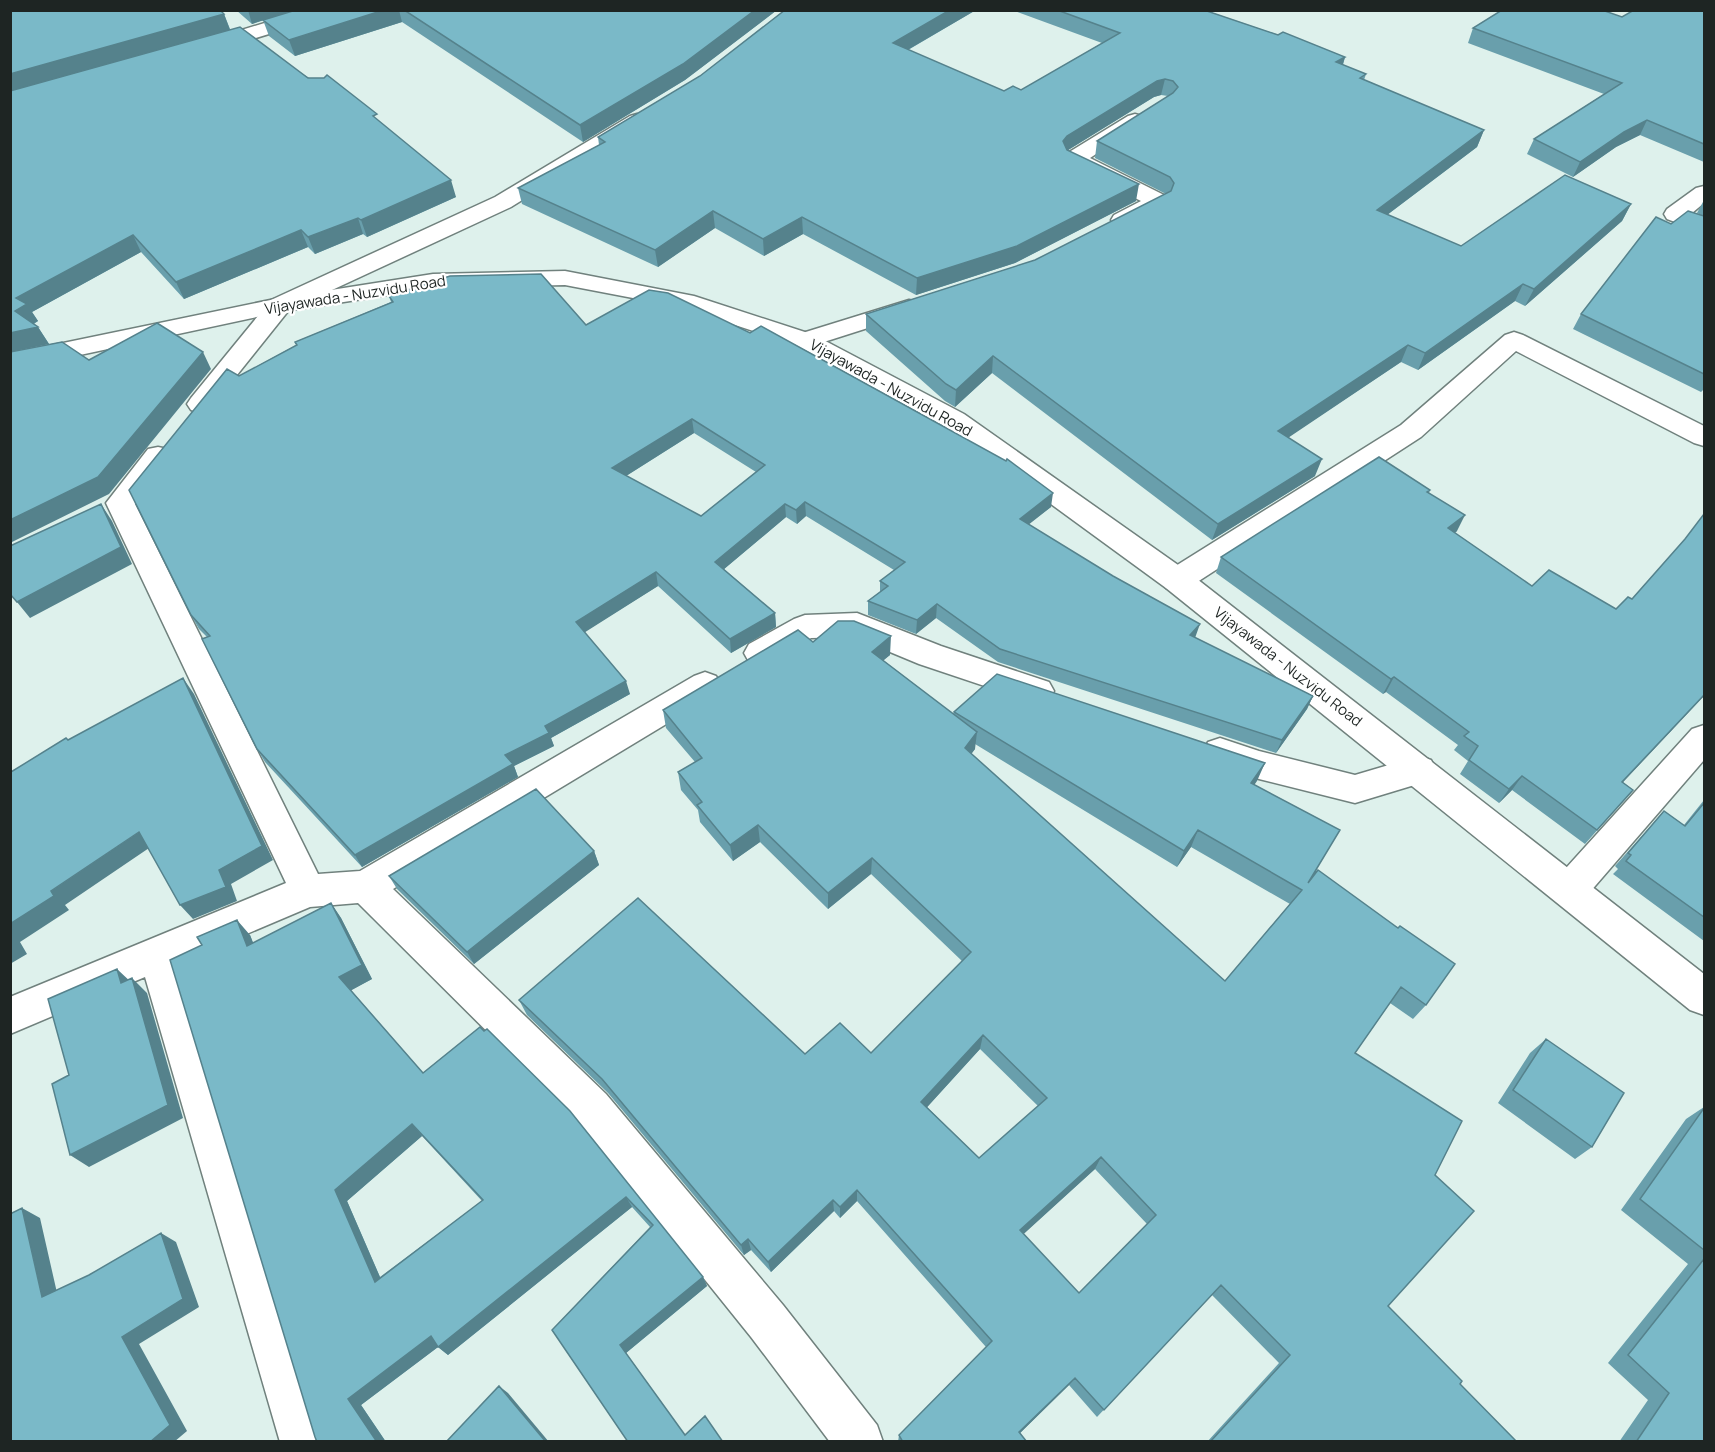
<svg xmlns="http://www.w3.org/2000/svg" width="1715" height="1452" viewBox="0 0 1715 1452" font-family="Manrope,sans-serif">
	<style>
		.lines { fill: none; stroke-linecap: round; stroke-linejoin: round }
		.street-casing { stroke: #70817d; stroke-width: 3 }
		.secondary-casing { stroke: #70817d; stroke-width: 3 }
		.street { fill: #fff; fill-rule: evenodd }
		.secondary { fill: #fff; fill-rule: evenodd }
		.wall { fill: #699fac; fill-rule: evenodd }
		.shaded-wall { fill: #55828c }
		.building { fill: #7ab9c8; stroke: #55828c; stroke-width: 1.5; fill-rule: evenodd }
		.labels { text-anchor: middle; stroke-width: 4.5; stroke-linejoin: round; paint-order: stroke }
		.street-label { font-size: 15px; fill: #1e2523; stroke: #fff }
	</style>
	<rect width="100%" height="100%" fill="#def1ec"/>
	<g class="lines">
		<defs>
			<path id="street" d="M307 10H337L335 14 213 51H199L196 47 199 43Z
				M637 114 644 116 647 120 644 124 511 207 289 310 209 410 200 413 191 410 187 404 191 398 271 300 495 197 630 116Z
				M1135 114 1142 116 1145 120 1142 124 1090 158 1166 196 1169 201 1166 206 1130 225 1122 227 1114 225 1111 220 1114 215 1141 201 1066 164 1063 159 1066 154 1128 116Z
				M1704 186V203L1692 213 1704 218V233L1667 219 1664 214 1667 209 1696 188Z
				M909 300 918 302 921 307 918 312 805 348 796 345 792 340 796 335Z
				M1514 332 1523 335 1704 426V446L1694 443 1516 351 1421 437 1188 588 1177 591 1166 588 1162 580 1166 572 1401 425 1505 335Z
				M158 447 168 449 172 456 135 504 318 874 360 871 694 676 705 672 716 676 721 685 716 694 393 889 606 1094 783 1305 877 1425 883 1442H830L751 1337 578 1122 358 903 310 907 178 963 327 1442H280L145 977 10 1034V997L286 883 106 503 148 449Z
				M857 613 941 646 1049 682 1054 691 1049 700 1038 704 919 664 854 637 811 638 771 662 760 665 749 662 744 653 749 644 794 619 805 615Z
				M1704 725V760L1583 900 1570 905 1557 900 1552 889 1557 878 1692 729Z
				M1220 738 1259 751 1355 775 1419 756 1431 760 1436 770 1431 780 1355 803 1259 779 1208 762 1203 752 1208 742Z"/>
			<path id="secondary" d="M565 271 694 296 814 335 964 414 1188 572 1704 974V1015L1690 1010 1166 588 944 426 796 345 680 307 565 285 433 288 280 312 10 370V354L280 298 433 274Z"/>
		</defs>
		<use href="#street" class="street-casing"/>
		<use href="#secondary" class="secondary-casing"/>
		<use href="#street" class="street"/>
		<use href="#secondary" class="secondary"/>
	</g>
	<path class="wall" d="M10 10 224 14 230 29 379 121 456 197 367 237 363 234 315 254 308 247 184 299 141 252 32 312 38 321 34 324 38 327 49 344 10 352Z
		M236 10H777L685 80 583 142 402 22 295 56 269 36 263 20 252 24Z
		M785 10H976L908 50 1004 91 1021 90 1102 43 1012 10H1204L1345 57 1343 65 1366 74 1364 80 1484 130 1477 147 1387 215 1461 246 1631 204 1622 221 1525 306 1515 301 1418 370 1401 362 1288 437 1315 476 1212 540 992 373 955 407 945 401 866 331V314L1035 260 1166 194 1095 158 1097 141 1168 96 1161 95 1154 97 1068 150 1136 201 1015 263 916 295 803 234 764 256 715 228 658 267 522 204 518 188 599 145 598 137 700 76Z
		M1704 10V162L1640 135 1616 147 1573 177 1527 154 1534 139 1604 94 1468 43 1473 28Z
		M1704 200V389L1701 392 1573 329 1581 314 1671 224 1701 215 1697 213Z
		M389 296 586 325 1051 507 1028 524 1195 638 1313 696 1307 709 1276 753 998 662 936 618 916 634 868 615V601L880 592V581L894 570 806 516 797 524 786 517 724 569 775 613 776 627 731 653 658 586 584 632 630 694 551 738 554 746 514 766 518 777 362 867 265 762 257 749 207 637 199 629 191 615 239 376 296 345 295 342 391 302ZM694 433 756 472 701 516 626 476Z
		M1430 490 1429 493 1457 531 1455 533 1532 586 1616 609 1632 599 1685 539 1623 782 1633 790 1585 844 1512 790 1499 803 1460 774 1468 761 1454 750 1458 745 1386 692 1383 694 1216 573 1221 557Z
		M813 642 890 655 883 660 953 714 954 712 1265 763 1254 784 1310 881 1426 1005 1413 1019 1390 1003 1355 1053 1435 1175 1388 1306 1460 1384 1517 1442H1207L1279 1363 1212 1295 1097 1417 1069 1385 1020 1433 1027 1442H898L899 1435 986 1347 857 1201 840 1218 834 1211 771 1272 751 1250 744 1255 608 1093 527 1015 519 1000 805 1054 871 1053 962 961 871 874 828 909 760 842 733 861 700 822 698 810 681 790 678 772 695 762 666 728 663 710ZM975 744 1177 867 1191 847 1290 904 1225 981 971 754 975 749ZM980 1049 1038 1106 979 1158 927 1107ZM1095 1169 1147 1224 1079 1293 1023 1234Z
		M1704 800V941L1613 874 1618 869 1615 866 1664 811 1684 825Z
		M594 851 599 865 474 964 397 889 389 876Z
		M331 903 341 918 372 979 351 990 423 1073 480 1027 703 1277 707 1286 626 1353 685 1435 723 1442H628L552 1330 650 1227 632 1207 448 1355 438 1347 361 1405 386 1442H317L202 945 250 935 253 943ZM422 1136 482 1201 380 1277 347 1201Z
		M1546 1039 1592 1147 1575 1159 1498 1103 1530 1053Z
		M1704 1107V1442H1619L1648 1400 1608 1363 1688 1264 1621 1210 1686 1119Z"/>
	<path class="shaded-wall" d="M248 10H296L252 24Z
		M384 10H399L402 22 295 56 289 40Z
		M755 10H777L685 80 583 142 580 125Z
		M950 10H976L892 59 893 43Z
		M224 14 230 30 10 93V74Z
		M1345 57 1340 73 1336 62Z
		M1165 79 1161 95 1154 97 1065 152 1063 141 1067 136 1157 81Z
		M1647 120 1640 135 1616 147 1573 177 1580 162 1624 132Z
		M1484 130 1477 147 1371 227 1377 210Z
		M451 180 456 197 367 237 361 220Z
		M1139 184 1136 201 1015 263 916 295 917 278Z
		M1631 204 1622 221 1525 306 1534 289Z
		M713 211 715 228 658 267 655 250Z
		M802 217 803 234 764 256 763 239Z
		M358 218 363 234 315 254 308 237Z
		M301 230 308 247 184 299 176 282Z
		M133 235 141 252 32 312 38 321 25 328 15 311 16 298Z
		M1523 284 1515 301 1418 370 1425 353Z
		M38 327 49 344 10 352V333Z
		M1408 345 1401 362 1273 448 1278 431Z
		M203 352 211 369 109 494 10 543V520Z
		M993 356 992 373 955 407 956 390Z
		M692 419 694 433 615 483 612 468Z
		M1322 459 1315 476 1212 540 1218 524Z
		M1053 493 1051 507 1018 533 1020 519Z
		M805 502 806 516 797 524 796 510Z
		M101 504 112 521 132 564 30 618 17 602Z
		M785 504 786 517 717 575 715 562Z
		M1465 515 1457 531 1440 544 1448 528Z
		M656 572 658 586 579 636 576 622Z
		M937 604 936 618 916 634 917 620Z
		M775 613 776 627 731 653 730 639Z
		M1200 624 1195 638 1190 635Z
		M891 636 890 655 872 670V652Z
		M1394 677 1386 692 1383 694 1391 679Z
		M183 678 194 694 273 860 231 884 237 901 193 919 180 905 219 870Z
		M626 681 630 694 551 738 554 746 514 766 518 777 362 867 355 855 505 755 545 726Z
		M1704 695V696L1610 796 1622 782Z
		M1313 696 1307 709 1276 753 1282 740Z
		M977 732 975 749 963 765 965 748Z
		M1265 763 1257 781 1244 800 1251 783Z
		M1522 776 1512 790 1499 803 1509 789Z
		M758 825 760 842 733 861 730 845Z
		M1198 830 1191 847 1177 867 1184 851Z
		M139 832 152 846 65 905 69 910 20 942 27 954 10 964V924L51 891Z
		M594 851 599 865 474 964 467 952Z
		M872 858 871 874 828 909V893Z
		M331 903 341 918 372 979 350 991 339 977Z
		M237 920 250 935 260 960 247 946Z
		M117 969 133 984 132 978 147 993 183 1118 89 1167 70 1155 121 983Z
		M983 1035 980 1049 920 1115 921 1102Z
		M412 1124 422 1136 347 1201 386 1291 375 1282 335 1190Z
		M1101 1157 1095 1169 1016 1241 1020 1230Z
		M857 1190V1201L840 1218V1207Z
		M626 1197 632 1207 448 1355 438 1347Z
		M833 1200 834 1211 771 1272 768 1262Z
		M22 1208 40 1218 60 1306 42 1297Z
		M161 1233 176 1242 199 1307 139 1344 187 1431 174 1442H150L122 1337Z
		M748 1239 751 1250 744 1255 741 1245Z
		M703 1277 707 1286 626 1353 620 1345Z
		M431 1336 442 1344 361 1405 386 1442H377L348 1399Z
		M1075 1378 1069 1385 1015 1438 1019 1432Z
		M499 1386 508 1393 549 1442H546Z"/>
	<path class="building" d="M10 10H220L224 14 10 74Z
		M296 10H384L289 40 263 20Z
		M404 10H755L683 64 580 125Z
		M785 10H950L893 43 1004 91 1013 86 1021 90 1120 33 1057 10H1204L1278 35 1283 32 1345 57 1336 62 1366 74 1360 78 1484 130 1377 210 1461 246 1565 175 1631 204 1534 289 1523 284 1425 353 1408 345 1278 431 1322 459 1218 524 993 356 956 390 946 384 866 314 1035 260 1171 191 1174 183 1170 177 1097 141 1173 93 1178 87 1173 81 1165 79 1157 81 1067 136 1063 141 1067 150 1139 184 1017 246 917 278 802 217 763 239 713 211 655 250 518 188 605 142 598 137 700 76Z
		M1502 10H1602L1622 17 1634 10H1704V144L1647 120 1624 132 1580 162 1534 139 1622 83 1473 28Z
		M240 27 308 78H324L327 75 377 114 373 116 451 180 361 220 358 218 308 237 301 230 176 282 133 235 16 298 27 304 15 311 38 327 10 333V91Z
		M1688 211 1704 216V374L1581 314 1656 217 1671 224Z
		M541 274 586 325 649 290 668 293 750 333 761 326 1006 461 1007 459 1053 493 1020 519 1113 576 1200 624 1190 635 1313 696 1282 740 1000 649 937 604 917 620 868 601 888 586 880 581 905 562 805 502 796 510 785 504 715 562 775 613 730 639 656 572 576 622 626 681 545 726 549 733 505 755 513 764 355 855 257 749 202 639 210 636 191 615 129 490 227 369 239 376 297 345 295 342 393 302 389 296 450 276ZM692 419 765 465 701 516 612 468Z
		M157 323 203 352 98 477 10 520V352L62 342 89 360Z
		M1379 457 1430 490 1427 492 1465 515 1448 528 1532 586 1549 570 1616 609 1628 597 1632 599 1685 539 1704 514V695L1622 782 1633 790 1597 830 1522 776 1509 789 1469 760 1478 746 1464 736 1469 732 1394 677 1391 679 1221 557Z
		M101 504 121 547 17 602 10 594V546Z
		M838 621H854L891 636 872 652 977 732 965 748 1225 981 1302 890 1198 830 1184 851 954 712 997 674 1265 763 1251 783 1340 830 1308 883 1318 870 1398 928 1400 926 1455 964 1426 1005 1401 987 1355 1053 1462 1121 1435 1175 1474 1211 1388 1306 1462 1381 1460 1384 1517 1442H1210L1290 1355 1221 1285 1104 1410 1075 1378 1019 1432 1027 1442H903L899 1435 992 1341 857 1190 840 1207 833 1200 768 1262 748 1239 741 1245 602 1079 519 1000 638 898 805 1054 840 1023 871 1053 971 952 872 858 828 893 758 825 730 845 697 805 702 802 678 772 702 758 663 710 798 630 813 642ZM983 1035 1047 1098 979 1158 921 1102ZM1101 1157 1156 1215 1079 1293 1020 1230Z
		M183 678 262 846 219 870 226 887 180 905 139 832 51 891 54 896 10 924V771L11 772 66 738 68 740Z
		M536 789 594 851 467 952 389 876Z
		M1704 803V917L1626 861 1631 855 1628 853 1664 811 1685 826Z
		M331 903 362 965 339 977 423 1073 480 1027 484 1031 487 1029 570 1111 703 1277 620 1345 685 1435 705 1416 723 1442H628L552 1330 653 1225 626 1197 438 1347 431 1336 348 1399 377 1442H317L315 1437 170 960 202 945 197 937 237 920 247 946ZM412 1124 483 1200 375 1282 335 1190Z
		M117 969 121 983 132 978 168 1105 70 1155 52 1084 69 1075 48 999Z
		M1546 1039 1624 1093 1592 1147 1513 1090Z
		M1704 1108V1250L1640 1199Z
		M22 1208 42 1297 89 1275 161 1233 183 1299 122 1337 170 1425 150 1442H10V1214Z
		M1704 1259V1442H1636L1669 1393 1628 1355Z
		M499 1386 546 1442H446Z"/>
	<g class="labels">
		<g class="street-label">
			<text transform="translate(355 295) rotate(-9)" y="5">Vijayawada - Nuzvidu Road</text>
			<text transform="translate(891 388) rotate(29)" y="5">Vijayawada - Nuzvidu Road</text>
			<text transform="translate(1288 667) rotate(38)" y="5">Vijayawada - Nuzvidu Road</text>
		</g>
	</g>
	<rect width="1715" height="1452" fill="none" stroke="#1e2523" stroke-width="24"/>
</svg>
